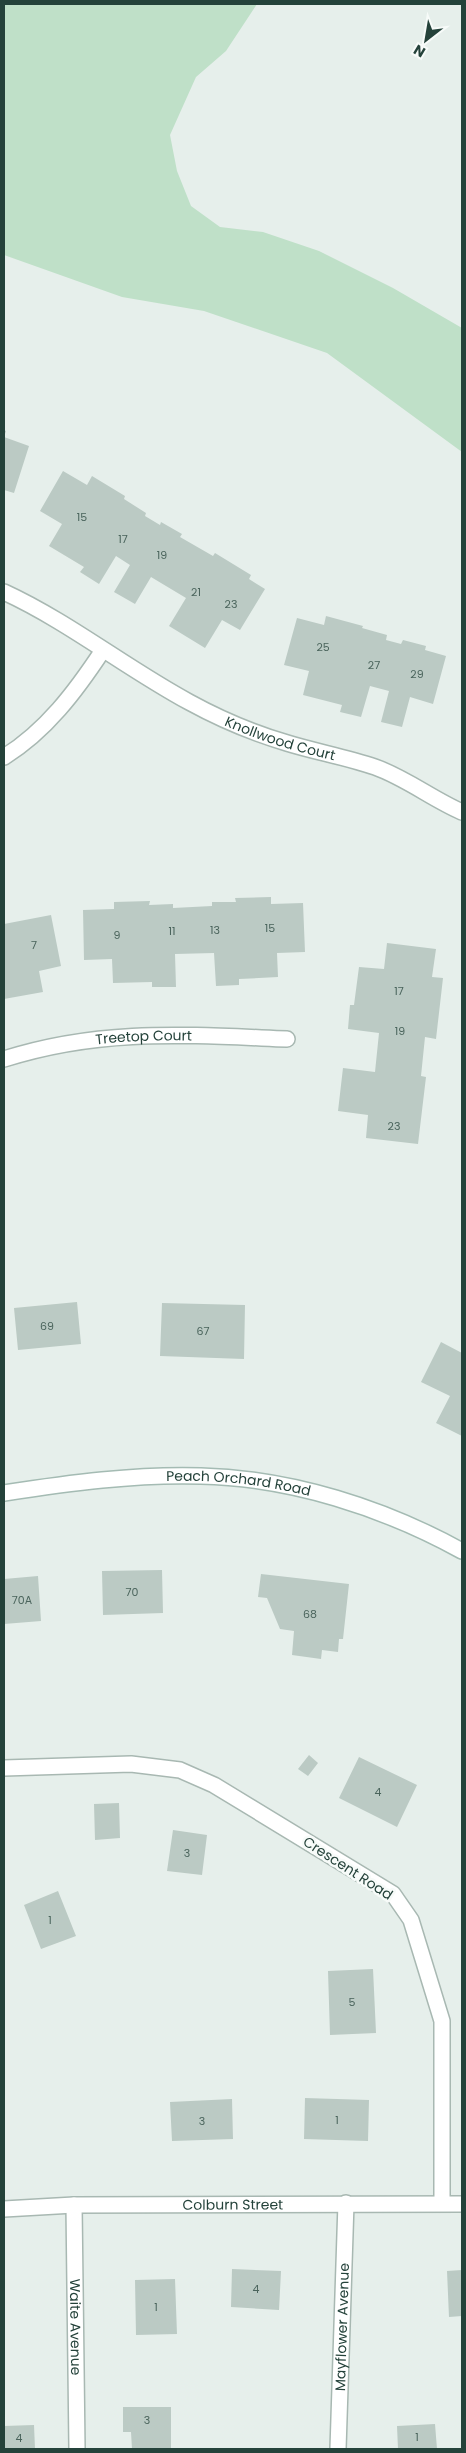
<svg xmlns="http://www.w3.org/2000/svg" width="466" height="2453" viewBox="0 0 466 2453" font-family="Poppins,sans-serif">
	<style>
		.green { fill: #bfe0c8 }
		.building { fill: #bbcac4 }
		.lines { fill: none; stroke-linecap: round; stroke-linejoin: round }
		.street-casing { stroke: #a8b8b2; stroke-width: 18 }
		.secondary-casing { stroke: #a4bbb3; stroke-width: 18 }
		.street { stroke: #fff; stroke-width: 15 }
		.secondary { stroke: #fff; stroke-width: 15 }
		.labels { text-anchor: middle; stroke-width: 5; stroke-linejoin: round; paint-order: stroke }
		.number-label { font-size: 11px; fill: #4a645c }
		.street-label { font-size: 14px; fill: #24423a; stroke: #f7fbf9 }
	</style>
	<rect width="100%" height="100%" fill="#e6efeb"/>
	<path class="green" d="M4 4H257L226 51 196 77 170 135 177 171 191 206 220 227 263 232 319 251 393 288 462 328V452L327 353 204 311 122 297 4 255Z"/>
	<path class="building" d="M4 430 6 431 4 437 29 446 14 493 4 490Z
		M63 471 87 485 92 476 125 496 124 499 146 513 145 516 160 525 161 522 182 534 180 537 213 556 215 553 251 575 249 579 265 589 240 630 222 620 205 648 169 626 186 598 151 577 135 604 114 592 130 565 116 556 99 584 80 572 84 567 49 546 62 524 40 511Z
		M326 616 363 626 362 628 387 635 386 640 401 644 403 640 426 646 425 650 446 656 433 704 410 697 402 727 381 722 389 691 370 686 361 717 340 712 342 705 303 695 309 671 284 665 297 618 324 625Z
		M271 897V904L303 903 305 952 277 953 278 977 239 979V985L216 986 214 953 175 954 176 987H152V982L113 983 112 959 84 960 83 910 114 909V902L150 901 149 905 173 904V908L212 906V902H236L235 898Z
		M51 915 61 966 39 971 43 992 4 999V924Z
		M387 943 436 949 432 977 443 978 436 1039 425 1037 421 1076 426 1077 418 1144 366 1138 368 1115 338 1111 343 1068 375 1072 379 1033 348 1029 350 1005H354L359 967 384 969Z
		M77 1302 81 1344 18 1350 14 1308Z
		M162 1303 245 1305 244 1359 160 1356Z
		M441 1342 462 1353V1436L436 1423 450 1396 421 1382Z
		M162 1570 163 1613 103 1615 102 1571Z
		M261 1574 349 1584 343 1639H339L338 1652 322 1650 321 1659 292 1655 294 1631 280 1629 267 1598 258 1597Z
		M38 1576 41 1621 4 1624V1579Z
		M309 1755 318 1763 308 1776 298 1769Z
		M359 1757 417 1785 397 1827 339 1798Z
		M119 1803 120 1838 95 1840 94 1804Z
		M173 1830 207 1835 202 1875 167 1871Z
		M58 1891 76 1936 41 1949 24 1905Z
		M373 1969 376 2033 330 2035 328 1971Z
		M305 2098 369 2100 368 2141 304 2139Z
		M232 2099 233 2139 172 2141 170 2102Z
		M232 2269 281 2271 279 2310 231 2307Z
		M462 2270V2316L449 2317 447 2271Z
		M175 2279 177 2334 136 2335 135 2280Z
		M123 2407H171V2449H132L131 2432H123Z
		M435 2424 437 2449H398L397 2426Z
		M34 2425 35 2449H4V2426Z"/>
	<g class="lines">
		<defs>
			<g id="street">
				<path id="s1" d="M4 592C69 622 126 668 189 702 220 719 253 733 287 743 316 752 346 757 375 767 406 778 432 799 462 812"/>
				<path d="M4 757C46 731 76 691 103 650"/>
				<path id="s2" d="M4 1059C101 1028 187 1035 287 1039"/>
				<path d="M4 1768 131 1764 180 1770 214 1785 393 1894 411 1920 442 2021V2203"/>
				<path id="s3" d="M74 2205 77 2449"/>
				<path id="s4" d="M4 2209 74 2205 462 2204"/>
				<path id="s5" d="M338 2449 346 2203"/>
			</g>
			<g id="secondary">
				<path id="s6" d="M4 1493C69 1483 135 1474 201 1476 291 1478 384 1508 462 1551"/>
			</g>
		</defs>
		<use href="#street" class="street-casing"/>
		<use href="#secondary" class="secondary-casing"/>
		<use href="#street" class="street"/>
		<use href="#secondary" class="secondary"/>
	</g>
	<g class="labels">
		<g class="number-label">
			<text x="82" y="521">15</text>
			<text x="123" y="543">17</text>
			<text x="162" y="559">19</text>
			<text x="196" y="596">21</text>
			<text x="231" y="608">23</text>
			<text x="323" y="651">25</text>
			<text x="374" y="669">27</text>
			<text x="417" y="678">29</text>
			<text x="270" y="932">15</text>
			<text x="215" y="934">13</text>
			<text x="172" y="935">11</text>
			<text x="117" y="939">9</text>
			<text x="34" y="949">7</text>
			<text x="399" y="995">17</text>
			<text x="400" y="1035">19</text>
			<text x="394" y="1130">23</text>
			<text x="47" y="1330">69</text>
			<text x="203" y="1335">67</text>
			<text x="132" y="1596">70</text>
			<text x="22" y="1604">70A</text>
			<text x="310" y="1618">68</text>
			<text x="378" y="1796">4</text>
			<text x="187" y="1857">3</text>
			<text x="50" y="1924">1</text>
			<text x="352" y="2006">5</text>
			<text x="337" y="2124">1</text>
			<text x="202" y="2125">3</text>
			<text x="256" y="2293">4</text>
			<text x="156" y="2311">1</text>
			<text x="147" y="2424">3</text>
			<text x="417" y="2441">1</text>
			<text x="19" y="2442">4</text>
		</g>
		<g class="street-label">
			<text dy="5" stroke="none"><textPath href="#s1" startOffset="314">Knollwood Court</textPath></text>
			<text dy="5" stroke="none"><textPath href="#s2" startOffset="142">Treetop Court</textPath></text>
			<text dy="5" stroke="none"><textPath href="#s6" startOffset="236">Peach Orchard Road</textPath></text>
			<text transform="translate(348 1868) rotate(33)" y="5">Crescent Road</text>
			<text dy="5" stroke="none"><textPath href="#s4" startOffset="229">Colburn Street</textPath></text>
			<text dy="5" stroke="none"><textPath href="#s5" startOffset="122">Mayflower Avenue</textPath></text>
			<text dy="5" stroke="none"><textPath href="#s3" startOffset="122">Waite Avenue</textPath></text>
		</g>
	</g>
	<rect width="466" height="2453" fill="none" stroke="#24423a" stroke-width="10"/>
	<g transform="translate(426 40) rotate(211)" stroke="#f7fbf9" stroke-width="4" paint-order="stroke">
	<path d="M0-4L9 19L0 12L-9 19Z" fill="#24423a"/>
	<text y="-8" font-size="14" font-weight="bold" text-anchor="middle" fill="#24423a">N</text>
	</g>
</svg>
